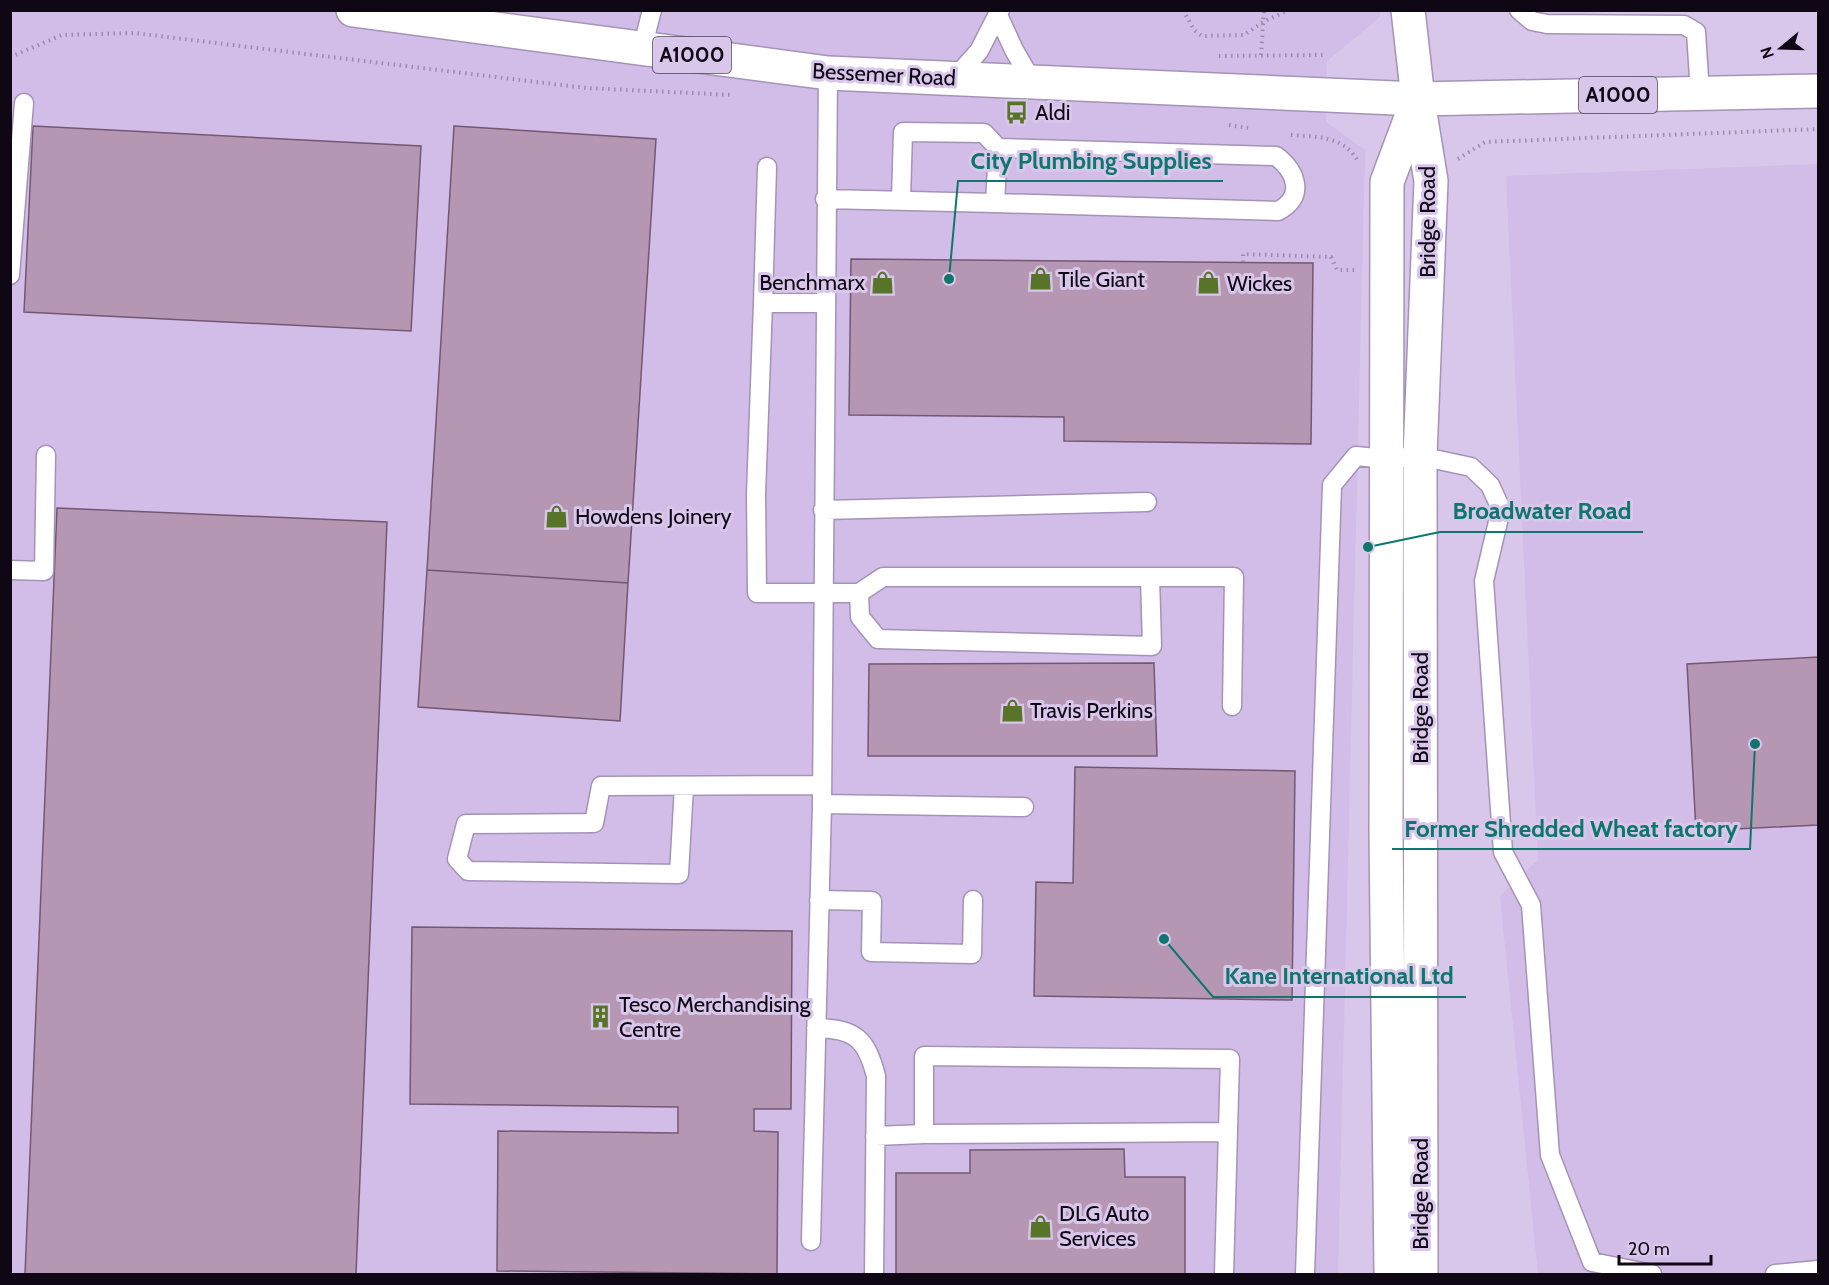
<svg xmlns="http://www.w3.org/2000/svg" width="1829" height="1285" viewBox="0 0 1829 1285" font-family="Cabin,sans-serif">
	<style>
		.built { fill: #d2bce8 }
		.building { fill: #b597b4; stroke: #735873; stroke-width: 1.5 }
		.lines { fill: none; stroke-linecap: round; stroke-linejoin: round }
		.service-casing { stroke: #a493b7; stroke-width: 21 }
		.tertiary-casing { stroke: #a493b7; stroke-width: 36 }
		.secondary-casing { stroke: #a493b7; stroke-width: 36 }
		.primary-casing { stroke: #a493b7; stroke-width: 36 }
		.path { stroke: #9b8caa; stroke-width: 4; stroke-dasharray: 1.5 4.5; stroke-linecap: butt }
		.service { stroke: #fff; stroke-width: 18 }
		.tertiary { stroke: #fff; stroke-width: 33 }
		.secondary { stroke: #fff; stroke-width: 33 }
		.primary { stroke: #fff; stroke-width: 33 }
		.labels { text-anchor: middle; stroke-width: 6; stroke-linejoin: round; paint-order: stroke }
		.shield { fill: #d8c6eb; stroke: #4b4154; stroke-width: 1.5 }
		.shield-label { font-size: 21px; font-weight: bold; fill: #0f0814 }
		.street-label { font-size: 22px; fill: #0f0814; stroke: #d8c6eb }
		.poi-label { font-size: 22px; fill: #0f0814; stroke: #d8c6eb; text-anchor: start }
		.leader { fill: none; stroke: #0f766e; stroke-width: 2 }
		.callout-dot { fill: #0f766e; stroke: #d8c6eb; stroke-width: 2 }
		.callout-label { font-size: 24px; text-anchor: middle; font-weight: bold; fill: #0f766e; stroke: #d8c6eb; stroke-width: 6; stroke-linejoin: round; paint-order: stroke }
	</style>
	<rect width="100%" height="100%" fill="#d8c6eb"/>
	<path class="built" d="M10 11H1380V17L1327 61 1326 122 1365 150 1338 1274H11Z
		M1818 164V1274H1538L1500 896 1538 860 1506 176Z"/>
	<path class="building" d="M33 126 421 146 411 331 24 312Z
		M454 126 656 139 628 583 427 570Z
		M851 259 1313 263 1311 444 1064 441V417L849 415Z
		M57 508 387 522 356 1274H25Z
		M427 570 628 583 620 721 418 707Z
		M1818 657V825L1696 831 1687 664Z
		M1154 663 1157 756H868L869 664Z
		M1075 767 1295 771 1292 1000 1034 996 1036 882 1073 883Z
		M412 927 792 931 791 1109H754V1131L778 1132 777 1274 497 1271 498 1131 678 1133V1107L410 1104Z
		M1124 1149 1125 1177H1185V1274H896V1173H970V1150Z"/>
	<g class="lines">
		<defs>
			<path id="service" d="M1519 10 1532 21 1547 24 1684 25 1696 32 1700 93
				M998 15 1014 50 1032 81
				M642 49 652 10
				M955 78 979 51 1000 10
				M825 199 995 203 998 148 984 133 903 132 901 199
				M995 203 1278 211C1306 197 1296 171 1276 156L998 148
				M10 275 24 103
				M763 303 767 167
				M824 303H763L756 494 757 593H859L883 577H1150L1152 646 878 639 860 617 859 593
				M823 510 1147 502
				M10 570 44 571 46 455
				M1150 577H1234L1232 706
				M684 786 679 874 468 871 457 859 466 824 594 823 601 786 822 785
				M822 804 1024 807
				M819 900 872 901 871 952 972 954 973 900
				M816 1028C855 1029 866 1038 876 1076L874 1274
				M875 1136 924 1134
				M811 1241 822 804 828 73
				M1224 1274 1230 1059 924 1056V1134L1228 1132
				M1305 1274 1332 485 1356 456 1386 459 1420 456 1471 467 1490 485 1501 509 1484 581 1503 852 1531 905 1550 1155 1592 1262 1652 1274
				M1775 1274 1818 1270"/>
			<path id="tertiary" d="M1408 10 1418 99"/>
			<path id="secondary" d="M1418 101 1431 181 1420 456 1421 1274
				M1391 1274 1386 834 1387 182 1418 99"/>
			<path id="primary" d="M353 10 828 73 1418 99 1818 91"/>
		</defs>
		<use href="#service" class="service-casing"/>
		<use href="#tertiary" class="tertiary-casing"/>
		<use href="#secondary" class="secondary-casing"/>
		<use href="#primary" class="primary-casing"/>
		<path class="path" d="M1183 10 1194 30 1202 36 1244 35 1263 22 1289 10
			M1261 55 1264 10
			M1219 56 1323 55
			M10 57 62 35 134 33 586 88 734 95
			M1229 125 1248 128
			M1291 135C1319 137 1345 136 1359 163
			M1458 159 1485 142 1818 129
			M1243 262V254L1331 257 1337 270H1355"/>
		<use href="#service" class="service"/>
		<use href="#tertiary" class="tertiary"/>
		<use href="#secondary" class="secondary"/>
		<use href="#primary" class="primary"/>
	</g>
	<defs>
		<symbol id="bus-bare" viewBox="-9 -9 18 18"><path d="M-5-6H5V4H4V6H2V4H-2V6H-4V4H-5ZM-3.5-4V0h7V-4ZM-3.5 1.2v1.5H-2V1.2ZM2 1.2v1.5H3.5V1.2Z" fill="#587428" stroke="#d8c6eb" stroke-width="2.5" paint-order="stroke"/></symbol>
		<symbol id="shop-bare" viewBox="-9 -9 18 18"><path d="M-5-2.5h2.3a2.7 3.5 0 0 1 5.4 0H5L5.5 6h-11ZM-1.5-2.5h3a1.5 2.3 0 0 0-3 0Z" fill="#587428" stroke="#d8c6eb" stroke-width="2.5" paint-order="stroke"/></symbol>
		<symbol id="building-bare" viewBox="-9 -9 18 18"><path d="M-4-6H4V6H1V3H-1V6H-4ZM-2.5-4.3h1.7v1.8h-1.7ZM.8-4.3h1.7v1.8H.8ZM-2.5-1h1.7V.8h-1.7ZM.8-1h1.7V.8H.8Z" fill="#587428" stroke="#d8c6eb" stroke-width="2.5" paint-order="stroke"/></symbol>
	</defs>
	<g fill-rule="evenodd">
		<use href="#bus-bare" x="1000" y="96" width="33" height="33"/>
		<use href="#shop-bare" x="1024" y="262" width="33" height="33"/>
		<use href="#shop-bare" x="866" y="266" width="33" height="33"/>
		<use href="#shop-bare" x="1192" y="266" width="33" height="33"/>
		<use href="#shop-bare" x="540" y="500" width="33" height="33"/>
		<use href="#shop-bare" x="996" y="694" width="33" height="33"/>
		<use href="#building-bare" x="584" y="1000" width="33" height="33"/>
		<use href="#shop-bare" x="1024" y="1210" width="33" height="33"/>
	</g>
	<g class="labels">
		<g class="shield">
			<rect x="653" y="37" width="78" height="36" rx="4.5"/>
			<rect x="1579" y="77" width="78" height="36" rx="4.5"/>
		</g>
		<g class="shield-label">
			<text x="692" y="62">A1000</text>
			<text x="1618" y="102">A1000</text>
		</g>
		<g class="street-label">
			<text transform="translate(884 74) rotate(3)" y="8">Bessemer Road</text>
			<text transform="translate(1427 222) rotate(-90)" y="8">Bridge Road</text>
			<text transform="translate(1420 708) rotate(-90)" y="8">Bridge Road</text>
			<text transform="translate(1420 1194) rotate(-90)" y="8">Bridge Road</text>
		</g>
		<g class="poi-label">
			<text x="1035" y="120">Aldi</text>
			<text x="1058" y="287">Tile Giant</text>
			<text x="865" y="290" text-anchor="end">Benchmarx</text>
			<text x="1227" y="291">Wickes</text>
			<text x="575" y="524">Howdens Joinery</text>
			<text x="1030" y="718">Travis Perkins</text>
			<text x="619" y="1012">Tesco Merchandising<tspan x="619" dy="25">Centre</tspan></text>
			<text x="1059" y="1221">DLG Auto<tspan x="1059" dy="25">Services</tspan></text>
		</g>
	</g>
	<path class="leader" d="M949 279L958 181H1223M1368 547L1440 532H1643M1755 744L1750 849H1392M1164 939L1213 997H1466"/>
	<g class="callout-dot">
		<circle cx="949" cy="279" r="6"/>
		<circle cx="1368" cy="547" r="6"/>
		<circle cx="1755" cy="744" r="6"/>
		<circle cx="1164" cy="939" r="6"/>
	</g>
	<g class="callout-label">
		<text x="1091" y="169">City Plumbing Supplies</text>
		<text x="1542" y="519">Broadwater Road</text>
		<text x="1571" y="837">Former Shredded Wheat factory</text>
		<text x="1339" y="984">Kane International Ltd</text>
	</g>
	<rect width="1829" height="1285" fill="none" stroke="#0f0814" stroke-width="24"/>
	<g transform="translate(1781 48) rotate(251)" stroke="#d8c6eb" stroke-width="4.5" paint-order="stroke">
	<path d="M0-4.5L10 22L0 15L-10 22Z" fill="#0f0814"/>
	<text y="-9" font-size="16" font-weight="bold" text-anchor="middle" fill="#0f0814">N</text>
	</g>
	<path d="M1619 1255v9h92v-9" fill="none" stroke="#0f0814" stroke-width="3"/>
	<text x="1628" y="1255" font-size="18" fill="#0f0814" stroke="#d8c6eb" stroke-width="4.5" paint-order="stroke">20 m</text>
</svg>
